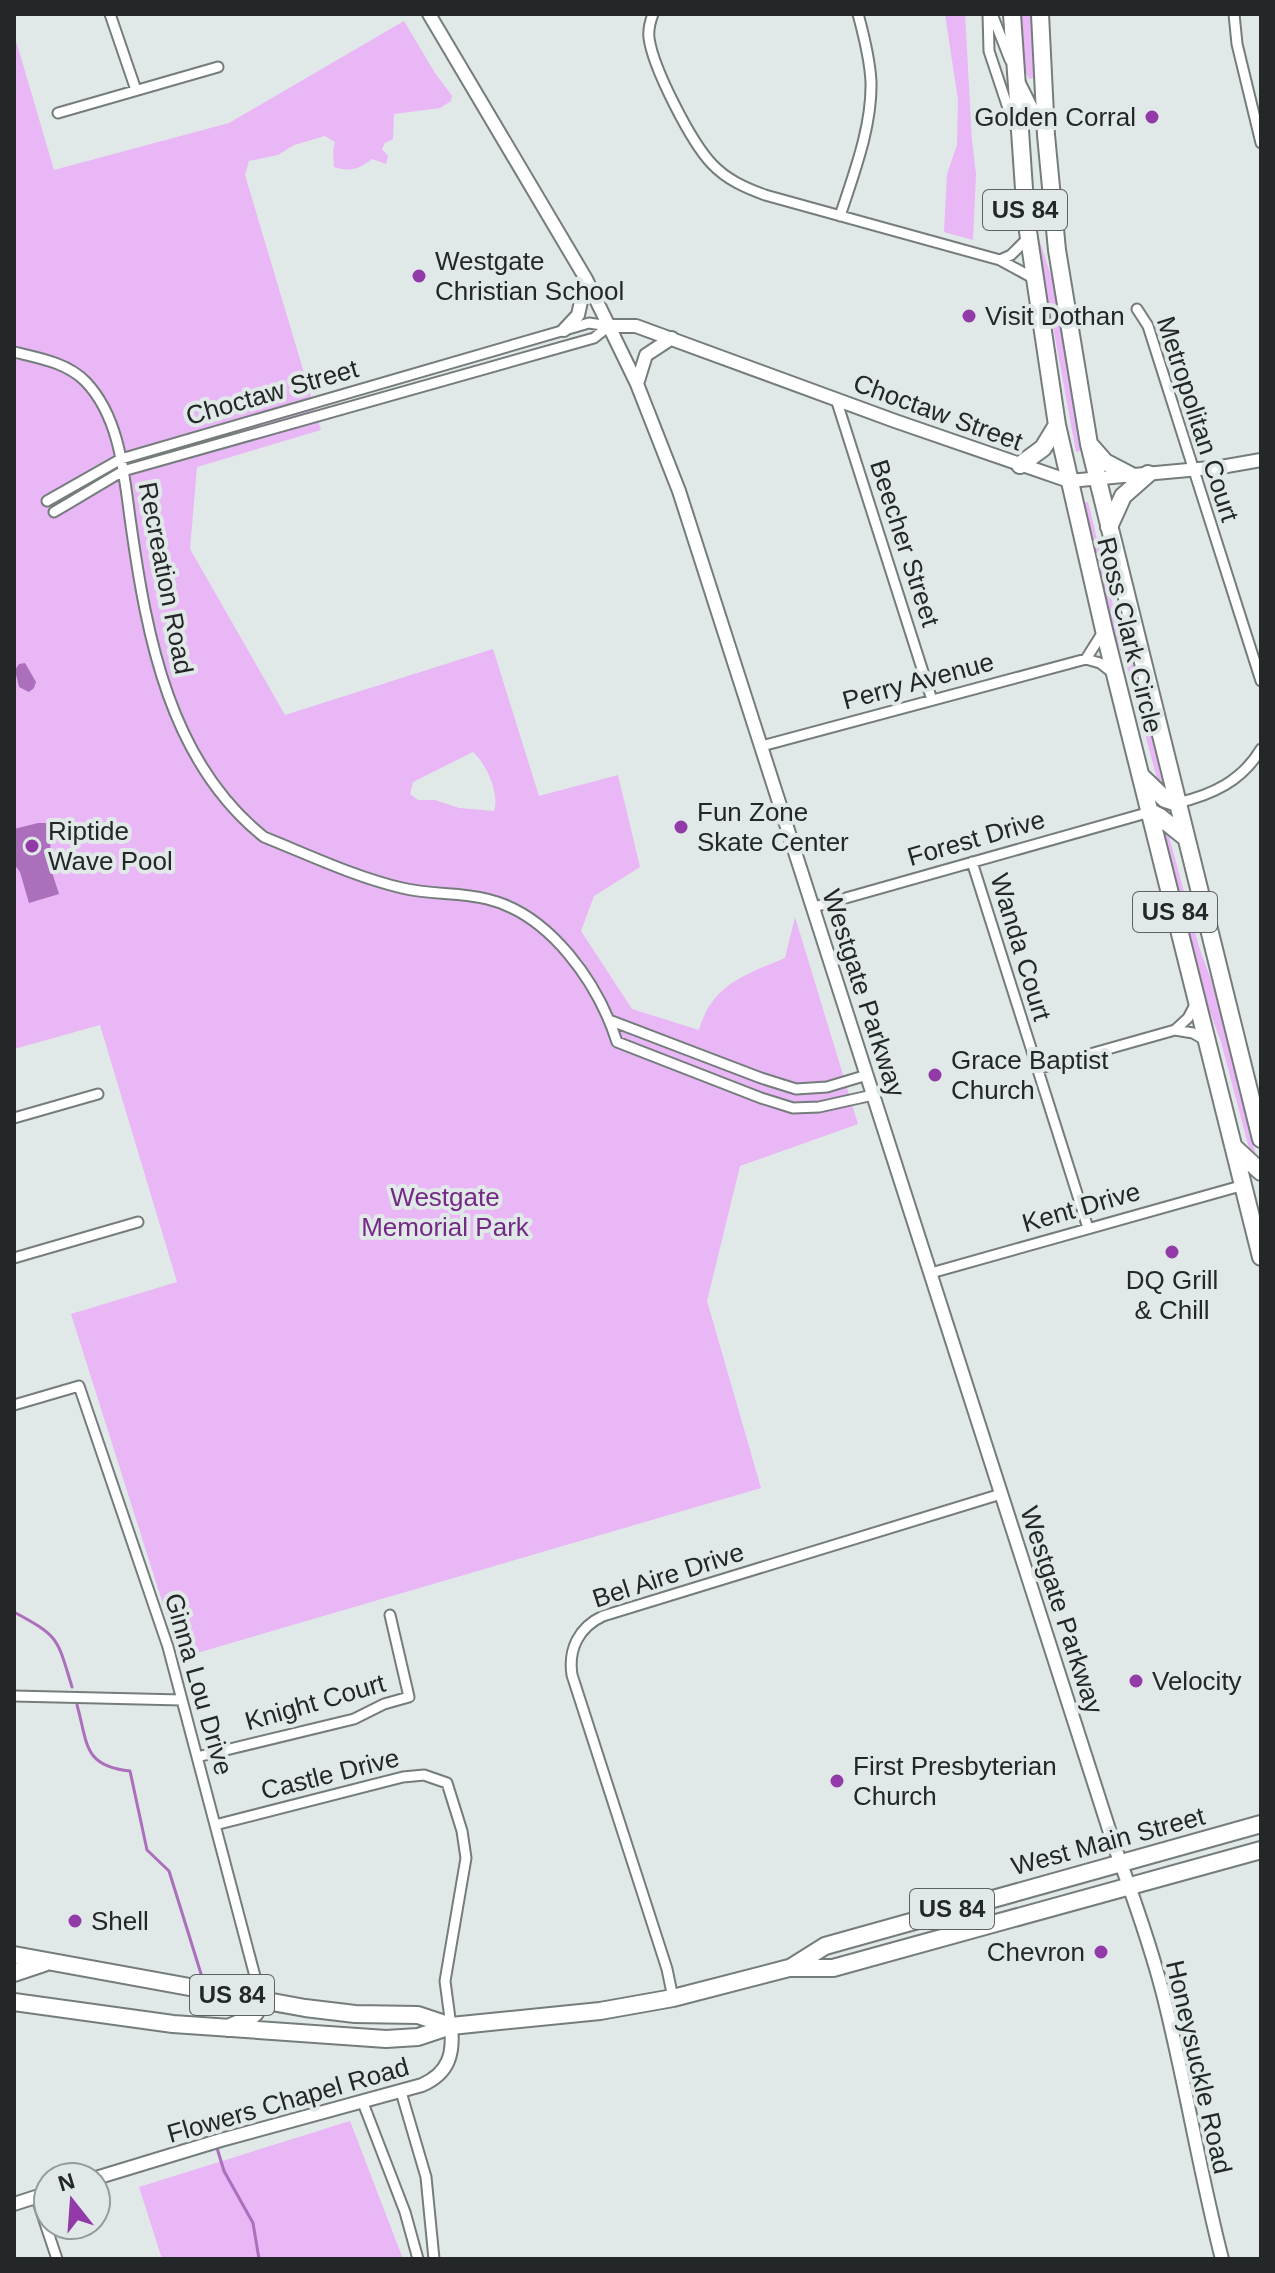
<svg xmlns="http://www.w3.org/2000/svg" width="1275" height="2273" viewBox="0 0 1275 2273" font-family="Helvetica,sans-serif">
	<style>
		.green { fill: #e9b6f6; fill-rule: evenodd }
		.water { fill: #ab6fbb }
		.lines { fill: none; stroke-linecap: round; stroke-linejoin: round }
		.stream { stroke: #ab6fbb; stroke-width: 3 }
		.street-casing { stroke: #757c7c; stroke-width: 13 }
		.secondary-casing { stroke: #757c7c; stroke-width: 16 }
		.highway-casing { stroke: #757c7c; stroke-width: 20 }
		.street { stroke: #fff; stroke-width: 9 }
		.secondary { stroke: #fff; stroke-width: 12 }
		.highway { stroke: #fff; stroke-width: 16 }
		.poi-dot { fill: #923ba8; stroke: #e1e8e8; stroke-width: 3 }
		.labels { text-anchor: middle; stroke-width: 8; stroke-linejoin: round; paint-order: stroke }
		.shield { fill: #e1e8e8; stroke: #5d6161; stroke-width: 2 }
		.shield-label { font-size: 24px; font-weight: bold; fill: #242727 }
		.poi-label { font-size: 26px; fill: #242727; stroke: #e1e8e8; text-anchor: start }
		.street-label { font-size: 26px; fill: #242727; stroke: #e1e8e8 }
		.park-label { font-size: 26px; fill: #742985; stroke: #e1e8e8 }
	</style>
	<rect width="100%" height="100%" fill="#e1e8e8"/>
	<path class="green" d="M945 14H965L972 141 976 174 973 240 944 232 947 174 957 145 958 100Z
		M1020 14H1032L1034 78 1029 79 1022 64Z
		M404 21 435 73 452 96 451 101 440 108 394 114 393 139 385 143 382 149 388 156 386 164 372 159C359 169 350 172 334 167L333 150 335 142 325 136 294 145 278 155 249 161 245 175 321 430 197 467 190 549 285 715 493 649 539 796 618 775 640 867 594 896 581 931 632 1009 699 1030C712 984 745 975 785 958L795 917 858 1124 740 1166 707 1301 761 1488 180 1658 71 1314 177 1282 100 1025 14 1049V34L54 170 229 123ZM473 752C486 763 500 794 494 811L459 808 435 800H418L410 794 413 782Z
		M1037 233 1054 285 1080 438V451L1076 452 1054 332 1043 290Z
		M1088 502 1118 625 1133 663 1163 785 1159 786 1127 667 1112 629 1084 516V503Z
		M1167 829 1199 947 1213 985 1255 1152 1256 1155 1251 1156 1221 1042 1207 1004 1163 831Z
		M350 2121 403 2259H162L139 2187Z"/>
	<path class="water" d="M25 663 36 682 34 688 29 692 19 687 15 670 19 664Z
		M38 823H52L49 863 59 894 29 903 20 872 14 864V829Z"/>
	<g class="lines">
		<path class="stream" d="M14 1612C60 1637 57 1638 72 1687
			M77 1705C88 1744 83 1766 130 1771L147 1850 169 1871 202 1977
			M217 2148 224 2171 253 2223 259 2259"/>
		<defs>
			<path id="street" d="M110 14 136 90
				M653 14C650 22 648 30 649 38 653 68 691 142 712 164 727 180 746 188 765 195L1000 260 1033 278
				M988 14 989 51 1014 126
				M992 14 1010 60
				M1234 14 1237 44 1261 143
				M1021 84 1041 124
				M58 113 218 67
				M840 216C854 173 872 127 871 82 870 59 864 36 858 14
				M1000 260 1011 255 1028 238
				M1137 309 1148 326 1261 681
				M14 352C39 358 68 363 86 382 121 419 124 477 131 525 147 638 170 762 264 837 309 855 355 877 402 888 430 895 459 892 487 899 550 914 598 983 617 1042L761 1098 793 1108 819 1107 873 1095
				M836 399 932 700
				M47 501 121 459 589 323 609 326
				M54 512 123 471 594 338 609 326
				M1086 659 1103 632
				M762 746 1086 659 1100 663 1114 674
				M1177 803C1212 795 1242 781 1261 749
				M972 862 1088 1228
				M814 907 1150 812
				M609 1020 761 1078 796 1089 827 1087 867 1075
				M1175 1030 1193 1033 1205 1040
				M1037 1069 1175 1030 1188 1018 1197 1001
				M14 1118 98 1094
				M14 1258 138 1222
				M931 1273 1244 1185
				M14 1405 79 1386 168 1647 261 1999
				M14 1696 182 1700
				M197 1757 354 1719 384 1704 409 1697 390 1615
				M215 1825 403 1777 424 1775 447 1783 462 1831 466 1858 445 1981 451 2026
				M673 1998 667 1969 572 1675C568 1649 579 1627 603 1616L1001 1494
				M401 2092 426 2177 434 2259
				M363 2103 405 2212 418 2259
				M36 2196 57 2259"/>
			<path id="secondary" d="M429 14 586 279 637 384 679 491 1114 1845C1132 1893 1149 1941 1162 1990 1185 2079 1199 2170 1222 2259
				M609 326H636L895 421 1069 481 1221 467 1261 460
				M564 330 578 315 586 279
				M637 384 646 355 672 338
				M96 2178 221 2140 422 2085C449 2073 454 2054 451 2026
				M14 2204 48 2193"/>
			<path id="highway" d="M1012 14 1026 218 1057 425 1104 630 1261 1257
				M1040 14 1046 135 1057 250 1089 444 1261 1139
				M1091 446 1105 462 1130 475
				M1020 465 1043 448 1057 425
				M1109 527 1123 496 1148 474
				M1141 776 1165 799 1177 803
				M1150 812 1160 817 1185 837
				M1235 1148 1261 1172
				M14 1955 305 2008 355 2014 418 2015 451 2026
				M790 1968 825 1946 1261 1824
				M14 1973 44 1963
				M14 2002 173 2024 386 2039 418 2037 451 2026 600 2011 673 1998 789 1968H833L1261 1850
				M228 2028C243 2021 258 2018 261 1999"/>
		</defs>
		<use href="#street" class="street-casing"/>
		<use href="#secondary" class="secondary-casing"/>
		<use href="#highway" class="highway-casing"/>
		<use href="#street" class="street"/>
		<use href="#secondary" class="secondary"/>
		<use href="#highway" class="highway"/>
	</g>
	<g class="poi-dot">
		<circle cx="1152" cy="117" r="8"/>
		<circle cx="419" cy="276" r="8"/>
		<circle cx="969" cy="316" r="8"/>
		<circle cx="681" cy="827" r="8"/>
		<circle cx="32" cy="846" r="8"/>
		<circle cx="935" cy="1075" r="8"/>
		<circle cx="1172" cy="1252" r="8"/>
		<circle cx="1136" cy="1681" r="8"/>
		<circle cx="837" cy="1781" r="8"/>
		<circle cx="75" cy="1921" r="8"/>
		<circle cx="1101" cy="1952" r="8"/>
	</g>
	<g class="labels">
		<g class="shield">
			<rect x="983" y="190" width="84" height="40" rx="6"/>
			<rect x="1133" y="892" width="84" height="40" rx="6"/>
			<rect x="910" y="1889" width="84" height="40" rx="6"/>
			<rect x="190" y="1975" width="84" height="40" rx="6"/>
		</g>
		<g class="shield-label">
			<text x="1025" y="218">US 84</text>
			<text x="1175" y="920">US 84</text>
			<text x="952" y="1917">US 84</text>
			<text x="232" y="2003">US 84</text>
		</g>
		<g class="poi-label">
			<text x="1136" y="126" text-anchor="end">Golden Corral</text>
			<text x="435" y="270">Westgate<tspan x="435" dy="30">Christian School</tspan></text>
			<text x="985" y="325">Visit Dothan</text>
			<text x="697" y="821">Fun Zone<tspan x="697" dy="30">Skate Center</tspan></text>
			<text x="48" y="840">Riptide<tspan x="48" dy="30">Wave Pool</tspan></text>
			<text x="951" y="1069">Grace Baptist<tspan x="951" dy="30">Church</tspan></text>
			<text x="1172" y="1289" text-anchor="middle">DQ Grill<tspan x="1172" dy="30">&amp; Chill</tspan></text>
			<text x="1152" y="1690">Velocity</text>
			<text x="853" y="1775">First Presbyterian<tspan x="853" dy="30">Church</tspan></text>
			<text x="91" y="1930">Shell</text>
			<text x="1085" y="1961" text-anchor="end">Chevron</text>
		</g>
		<g class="street-label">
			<text transform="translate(272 392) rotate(-16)" y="9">Choctaw Street</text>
			<text transform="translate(938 412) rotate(20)" y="9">Choctaw Street</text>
			<text transform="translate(1198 419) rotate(72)" y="9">Metropolitan Court</text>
			<text transform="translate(905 543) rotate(72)" y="9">Beecher Street</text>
			<text transform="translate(166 578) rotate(79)" y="9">Recreation Road</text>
			<text transform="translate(1130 635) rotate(76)" y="9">Ross Clark Circle</text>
			<text transform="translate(918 681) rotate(-15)" y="9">Perry Avenue</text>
			<text transform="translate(976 838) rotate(-16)" y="9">Forest Drive</text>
			<text transform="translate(1021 947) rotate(73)" y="9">Wanda Court</text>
			<text transform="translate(864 993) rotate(72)" y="9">Westgate Parkway</text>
			<text transform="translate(1081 1207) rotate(-16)" y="9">Kent Drive</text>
			<text transform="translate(668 1575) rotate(-18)" y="9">Bel Aire Drive</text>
			<text transform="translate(1062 1610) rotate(72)" y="9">Westgate Parkway</text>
			<text transform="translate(199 1684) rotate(74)" y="9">Ginna Lou Drive</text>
			<text transform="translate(315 1702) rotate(-16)" y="9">Knight Court</text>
			<text transform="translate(330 1774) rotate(-14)" y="9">Castle Drive</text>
			<text transform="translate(1108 1841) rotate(-15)" y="9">West Main Street</text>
			<text transform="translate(1199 2067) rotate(77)" y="9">Honeysuckle Road</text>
			<text transform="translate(288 2100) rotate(-16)" y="9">Flowers Chapel Road</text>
		</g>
		<g class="park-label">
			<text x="445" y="1206">Westgate<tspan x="445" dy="30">Memorial Park</tspan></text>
		</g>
	</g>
	<rect width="1275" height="2273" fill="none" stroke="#242727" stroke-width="32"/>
	<g transform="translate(72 2201) rotate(343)"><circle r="38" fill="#e1e8e8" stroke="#959b9b" stroke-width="2"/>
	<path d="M0-6L14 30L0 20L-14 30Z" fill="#923ba8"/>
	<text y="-12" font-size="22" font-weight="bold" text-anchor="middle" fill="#242727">N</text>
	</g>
</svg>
